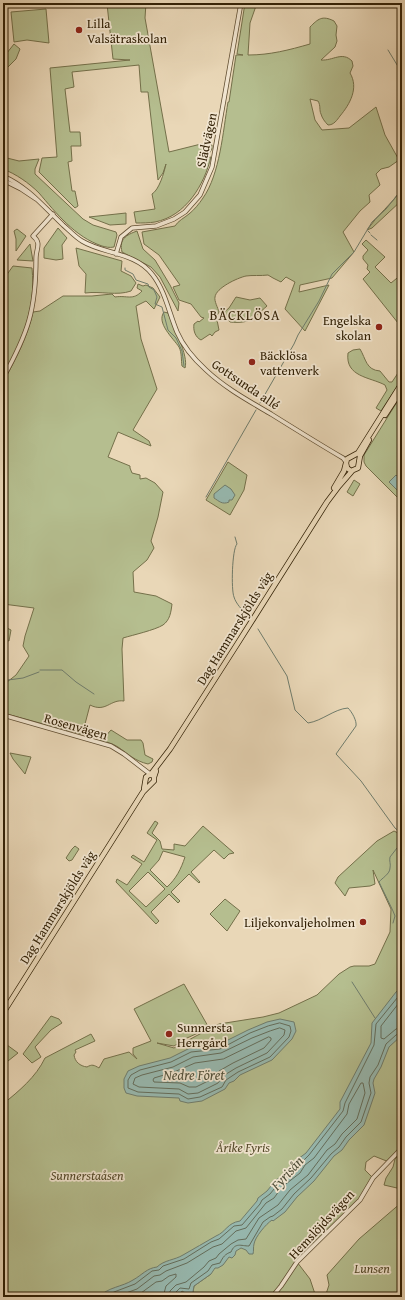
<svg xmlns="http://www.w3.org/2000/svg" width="405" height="1300" viewBox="0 0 405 1300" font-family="'Gentium Book Plus',serif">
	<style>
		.green { fill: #b5be8f; stroke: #74704a; fill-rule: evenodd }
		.water { fill: #97b9b0; stroke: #6f7c6c }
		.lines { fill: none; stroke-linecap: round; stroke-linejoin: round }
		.shore { stroke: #646d5b; stroke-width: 1 }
		.stream { stroke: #6f7c6c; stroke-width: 1 }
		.minor-casing { stroke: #604e32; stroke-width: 5 }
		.major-casing { stroke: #322106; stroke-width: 6 }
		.minor { stroke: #f1e5d0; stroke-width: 3.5 }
		.major { stroke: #e9d7b7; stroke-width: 4.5 }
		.poi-dot { fill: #8f2418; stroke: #f1e5d0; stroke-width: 1.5 }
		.labels { text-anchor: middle; stroke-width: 3.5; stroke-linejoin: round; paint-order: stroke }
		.poi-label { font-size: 13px; fill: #322106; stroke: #f1e5d0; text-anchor: start }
		.street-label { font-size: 13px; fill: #322106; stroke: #f1e5d0 }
		.park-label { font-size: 13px; font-style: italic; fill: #534828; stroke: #f1e5d0 }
		.neighbourhood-label { font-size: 14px; letter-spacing: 1px; fill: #322106; stroke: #f1e5d0 }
		.water-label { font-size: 14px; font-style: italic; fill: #504f39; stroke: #f1e5d0 }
	</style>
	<rect width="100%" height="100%" fill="#e9d7b7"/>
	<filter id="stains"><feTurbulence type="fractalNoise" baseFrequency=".005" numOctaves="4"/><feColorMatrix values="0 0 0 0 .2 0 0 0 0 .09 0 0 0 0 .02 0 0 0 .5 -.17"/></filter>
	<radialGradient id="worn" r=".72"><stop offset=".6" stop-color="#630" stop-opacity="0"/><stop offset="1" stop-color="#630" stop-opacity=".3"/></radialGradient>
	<path class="green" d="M85 3H146L145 18 169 152 201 144 212 145V149L206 158 211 157C204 185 186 216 155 222 149 223 142 223 136 223L134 212 155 209 152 194C159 190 164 173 166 164L163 173 158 180 148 92H141L139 65 72 72 74 87 65 89 70 132H80L81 146H71L72 161 68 162 72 191H75L78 206 75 208 39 172 42 158 57 157 50 68 130 60 113 59 107 4 85 6Z
		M245 3H257L250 23 248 55C270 55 289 50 310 44V27C318 19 322 15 334 21L337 26 336 35 337 41 335 47 321 60C333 61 342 51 352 61L353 66 350 73C359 88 350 104 340 116 337 120 334 125 328 125 325 122 322 118 321 114 319 110 321 106 318 101L310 99 315 120 322 130 349 128 376 107 385 135 399 160 389 167 381 169 376 174 380 185 369 195 370 202 360 211 343 232 354 252C347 261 339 269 332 278L300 285 299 292 329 285 305 331 285 309 295 282 286 277 281 282 273 278 268 275C261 276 252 275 246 276 237 278 216 288 215 297 214 301 218 308 219 312L215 319 217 320 219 330 215 332 212 336 210 334 201 340C195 337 193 330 194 324L198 321 199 322 204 318 201 317 191 304 179 300 173 287 180 285 159 255 144 244 142 232 175 226C178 221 184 218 189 214 194 210 199 204 203 198 220 174 223 131 228 102H229L236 55H243L237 54Z
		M46 9 49 43 27 40 14 42 11 12Z
		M14 44 20 49 16 59 3 72V58Z
		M3 157 19 161 39 159 35 169V174L83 219 93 225 116 232 117 235 114 247C109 248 106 247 102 246 75 237 56 213 39 193 29 183 16 174 3 169Z
		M402 189V200L372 228 367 230C377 215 392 204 402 189Z
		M126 213V224L110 225 89 217Z
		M58 228 67 238 62 245 63 259 56 260 44 258V248Z
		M17 229 26 236 16 251V239L14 231Z
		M137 231 143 249 155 260 170 285 179 303 178 311 160 277 151 267 122 252C119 239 126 235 137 231Z
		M366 240 385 257 375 267 391 283 402 274V328L363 279 370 272 367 269 368 265 363 259V256L368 250 362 244Z
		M30 244 33 261 17 260Z
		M76 248 122 261 121 271 131 276 136 283 131 291C117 296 101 291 85 293L86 274 79 266Z
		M13 266 32 268C36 309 23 339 3 375V325L5 311 3 310V280Z
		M138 284 143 286 146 285 153 288 160 297 154 309 146 301 136 306 141 339 157 389 133 430 149 441 151 446 118 432 108 457 130 466V468L132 473 140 475V479L146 478 155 483 163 492 158 517 151 541 154 548 147 560 133 572 134 592 156 596 172 604C171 612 170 620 163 625 155 630 133 635 123 638L122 649 124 701C110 699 106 713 90 705L85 724 87 733 84 735 3 713V689L7 682 16 675 29 656 23 646 25 636 34 608 3 604V382C16 359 27 338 33 312L40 311 63 296H92L112 294 115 297C127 295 133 301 142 291L137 288Z
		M236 297 250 300 260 298 267 306C253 318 251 324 230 322L223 313 229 308Z
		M164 312 168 313C173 326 189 356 185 368L182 366C181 360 182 353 179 347 173 338 156 323 164 312Z
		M360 349C366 359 366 370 380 371L389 382H392L402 367V379L381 411 376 408 387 390 385 385C370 377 345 377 348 353L353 350Z
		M402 394V502L366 466 364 462V455Z
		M228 462 247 475 244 490 230 515 206 500Z
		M354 480 360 484 353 496 347 492Z
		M3 626 11 630 9 641 3 639Z
		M111 730 127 740H141L143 743 145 755 153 759 152 762 148 764C135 761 128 754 118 747 112 743 106 742 100 740L103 739Z
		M10 753 31 757 25 774 13 759Z
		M155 821 158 823 152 833 160 841 162 849 174 850V844L185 846 203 826 234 853 229 854 224 859 214 850 191 872 200 882 199 883 189 874 171 892 180 901 178 903 169 894 151 912 159 921 156 924 116 882 117 879 127 885 142 864 131 857 133 855 144 862 157 840 147 833ZM163 851 185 857C181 869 176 879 167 887L150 870 159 860ZM148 872 165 889 146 907 129 891Z
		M394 831 400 834 402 833V1145L389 1162 374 1156 366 1162 365 1170 373 1178 360 1200 297 1262 310 1279 316 1297H170L171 1295 182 1291 191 1296 193 1292 194 1286 211 1274 156 1297H3V1104C19 1091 36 1077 45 1058L91 1034 95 1041 75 1050 76 1052 74 1055C75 1062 80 1066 87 1067 92 1064 94 1065 99 1068L104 1059 129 1052 137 1059 133 1054V1048L151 1041 134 1009 184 984 209 1028 187 1038 174 1046 157 1043 174 1048 196 1036 219 1024 263 1017 279 1013 317 995 339 974 350 967 354 966H369L375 964 390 932 391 909 373 870 375 884 370 886 349 888 345 896 335 883 338 877 377 841Z
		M75 846 79 849 72 860 69 861 66 858 72 849Z
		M225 899 240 911 227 931 210 914Z
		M51 1016 59 1019 62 1023 51 1030 35 1047 41 1057 32 1063 23 1054Z
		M3 1042 18 1053 3 1065Z
		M402 1152V1184L397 1188 384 1185 386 1178 393 1167 395 1159Z
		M402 1202V1297H325L329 1285 327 1275 359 1239Z"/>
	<path class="water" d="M396 475 402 481V495L389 482Z
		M225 485 231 489 235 495 232 500H229V502C222 505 219 501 214 498V494Z
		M402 987V1035L389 1047 381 1067 374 1079 373 1083 375 1093 364 1125 349 1140 342 1150 334 1156 314 1181 297 1197 285 1212 273 1221 272 1220C266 1224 255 1237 254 1244 253 1248 254 1250 253 1254H249L246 1250 241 1248 236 1251 235 1255 232 1258 229 1257 223 1265 218 1268H215L211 1274 194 1286 193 1292 191 1296 182 1291 177 1296 171 1295 170 1297H99C108 1287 122 1287 133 1280 142 1275 147 1268 157 1267 164 1260 175 1260 183 1255 194 1249 205 1242 216 1236 226 1232 227 1223 240 1221L257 1201 258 1198 267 1191 276 1180 282 1176 293 1167 298 1159 306 1153 340 1109V1102L371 1043 372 1023 396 992Z
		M280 1019 294 1022 296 1031 292 1039 272 1060 240 1075 234 1081 229 1083 225 1089 202 1101 188 1103 180 1101 179 1098 137 1096 126 1093 124 1088V1079L128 1071 139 1066 170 1058 190 1048 218 1045 248 1030 267 1022Z"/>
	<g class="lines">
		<path class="shore" d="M402 999 381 1026V1038L384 1039 396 1029 402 1027
			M280 1023 290 1026 291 1031 289 1037 270 1057 238 1072 226 1080 222 1087 200 1097 188 1099 179 1094 138 1092 128 1088V1080L131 1075 140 1070 171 1062 191 1052 220 1049 250 1033 268 1026Z
			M280 1028 285 1030 284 1035 267 1053 236 1068 223 1076 218 1083 198 1093 188 1094 179 1089 139 1087 133 1084 135 1078 142 1075 173 1067 193 1057 221 1053 252 1038 270 1031Z
			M269 1037 271 1038V1040L264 1048 233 1063 219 1071 214 1078 196 1087H189L180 1083 154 1082 153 1080 154 1078 174 1072 195 1063 223 1059Z
			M105 1297 114 1292 135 1284 152 1271 159 1270 163 1266 184 1259 211 1242 219 1239 234 1226 242 1225 260 1204 262 1200 270 1194 279 1183 296 1170 302 1162 309 1155 343 1111 345 1103 374 1045 376 1024 402 992
			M115 1297 137 1289 154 1276 160 1275 166 1271 187 1263 213 1247 222 1244 236 1231 246 1228 266 1203 274 1198 282 1187 300 1173 305 1165 314 1158 347 1114 349 1104 361 1083H363L365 1093 357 1119 342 1134 335 1144 327 1150 308 1175 290 1190 278 1205 259 1218 246 1239 238 1240 231 1244 219 1254 216 1258 209 1261 204 1267 186 1282 176 1285 170 1291 169 1297
			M133 1297 141 1293 156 1282 162 1281 169 1276 176 1274V1277L166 1286 163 1297
			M174 1297 175 1293 180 1288 189 1289 191 1283 208 1271 212 1265 220 1263C223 1257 225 1254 231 1252 235 1242 241 1246 249 1246L263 1222 270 1217 273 1216 282 1209 294 1194 311 1178 331 1154 339 1147 346 1137 361 1122 371 1093 369 1083 370 1077 378 1065 386 1044 396 1035 402 1032"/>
		<path class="stream" d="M388 50 402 73
			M368 231 370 233
			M371 235 377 240
			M125 268V270L133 274 136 280 148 284 149 287 154 290 157 297 155 304 162 307 168 330 176 338 182 351 184 366
			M260 403 294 344 298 335 319 301 332 274 354 252 372 222 386 209 402 189
			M206 497 256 410
			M235 537 237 544C232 549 231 590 234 597 236 604 242 609 246 615
			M258 629 287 676 295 710 308 723C322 721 334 709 348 708 352 712 357 721 356 726L336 754 361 781 395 828 402 834
			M40 670H62L76 682 94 694
			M3 689 8 680 23 678 39 672
			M393 923 395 916 393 911 379 882C382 878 390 874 390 868 391 864 389 861 390 857L397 848 402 846
			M352 982 375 1018"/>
		<defs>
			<path id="minor" d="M3 176C28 187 44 207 63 225 69 230 75 237 82 241 103 254 135 252 152 274 165 290 169 313 177 332 183 346 195 360 206 370 225 388 249 401 271 414 295 429 319 444 343 458L346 462
				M3 180 21 189 36 199
				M116 254 121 237 132 228 156 226 174 219 185 212 200 195 212 167 241 3
				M3 378C28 333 36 310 36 258 36 249 42 243 33 236L53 214
				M3 715 111 746 124 754 150 774
				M272 1297 281 1286 297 1262 360 1200 373 1178 402 1148"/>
			<path id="major" d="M385 415 402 389
				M346 463 347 468 351 471 358 468 360 456 369 440
				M334 488 344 471 347 459 358 453 402 383
				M151 774 170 749 236 646 327 502 339 486 352 471
				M144 789 146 777 149 775H152
				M3 1013 143 792 154 781V777L156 771"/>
		</defs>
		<use href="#minor" class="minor-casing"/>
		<use href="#major" class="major-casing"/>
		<use href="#minor" class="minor"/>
		<use href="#major" class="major"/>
	</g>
	<g class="poi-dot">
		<circle cx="79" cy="30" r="4"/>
		<circle cx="379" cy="327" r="4"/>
		<circle cx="252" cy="362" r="4"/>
		<circle cx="363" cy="922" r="4"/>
		<circle cx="169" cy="1034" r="4"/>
	</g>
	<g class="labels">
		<g class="poi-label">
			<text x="87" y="28">Lilla<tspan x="87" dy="15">Valsätraskolan</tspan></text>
			<text x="371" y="325" text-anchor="end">Engelska<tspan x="371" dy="15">skolan</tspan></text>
			<text x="260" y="360">Bäcklösa<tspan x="260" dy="15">vattenverk</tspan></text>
			<text x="355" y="927" text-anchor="end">Liljekonvaljeholmen</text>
			<text x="177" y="1032">Sunnersta<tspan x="177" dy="15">Herrgård</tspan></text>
		</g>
		<g class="street-label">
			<text transform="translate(206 140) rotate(-78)" y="5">Slädvägen</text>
			<text transform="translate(246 384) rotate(34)" y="5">Gottsunda allé</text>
			<text transform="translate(234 628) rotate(-58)" y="5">Dag Hammarskjölds väg</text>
			<text transform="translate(76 726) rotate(16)" y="5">Rosenvägen</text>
			<text transform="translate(57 907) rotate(-58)" y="5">Dag Hammarskjölds väg</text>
			<text transform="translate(321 1224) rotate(-47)" y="5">Hemslöjdsvägen</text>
		</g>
		<g class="park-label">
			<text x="243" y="1152">Årike Fyris</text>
			<text x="87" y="1180">Sunnerstaåsen</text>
			<text x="372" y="1273">Lunsen</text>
		</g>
		<g class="neighbourhood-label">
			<text x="245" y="320">BÄCKLÖSA</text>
		</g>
		<g class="water-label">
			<text x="194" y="1080">Nedre Föret</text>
			<text transform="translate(287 1173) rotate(-48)" y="5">Fyrisån</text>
		</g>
	</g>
	<rect width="405" height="1300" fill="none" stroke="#e9d7b7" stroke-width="16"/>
	<rect x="4" y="4" width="397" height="1292" fill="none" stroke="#322106" stroke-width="2"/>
	<rect x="8" y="8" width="389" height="1284" fill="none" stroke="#322106"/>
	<rect width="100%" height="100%" filter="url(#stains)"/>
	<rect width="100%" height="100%" fill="url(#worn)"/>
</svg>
